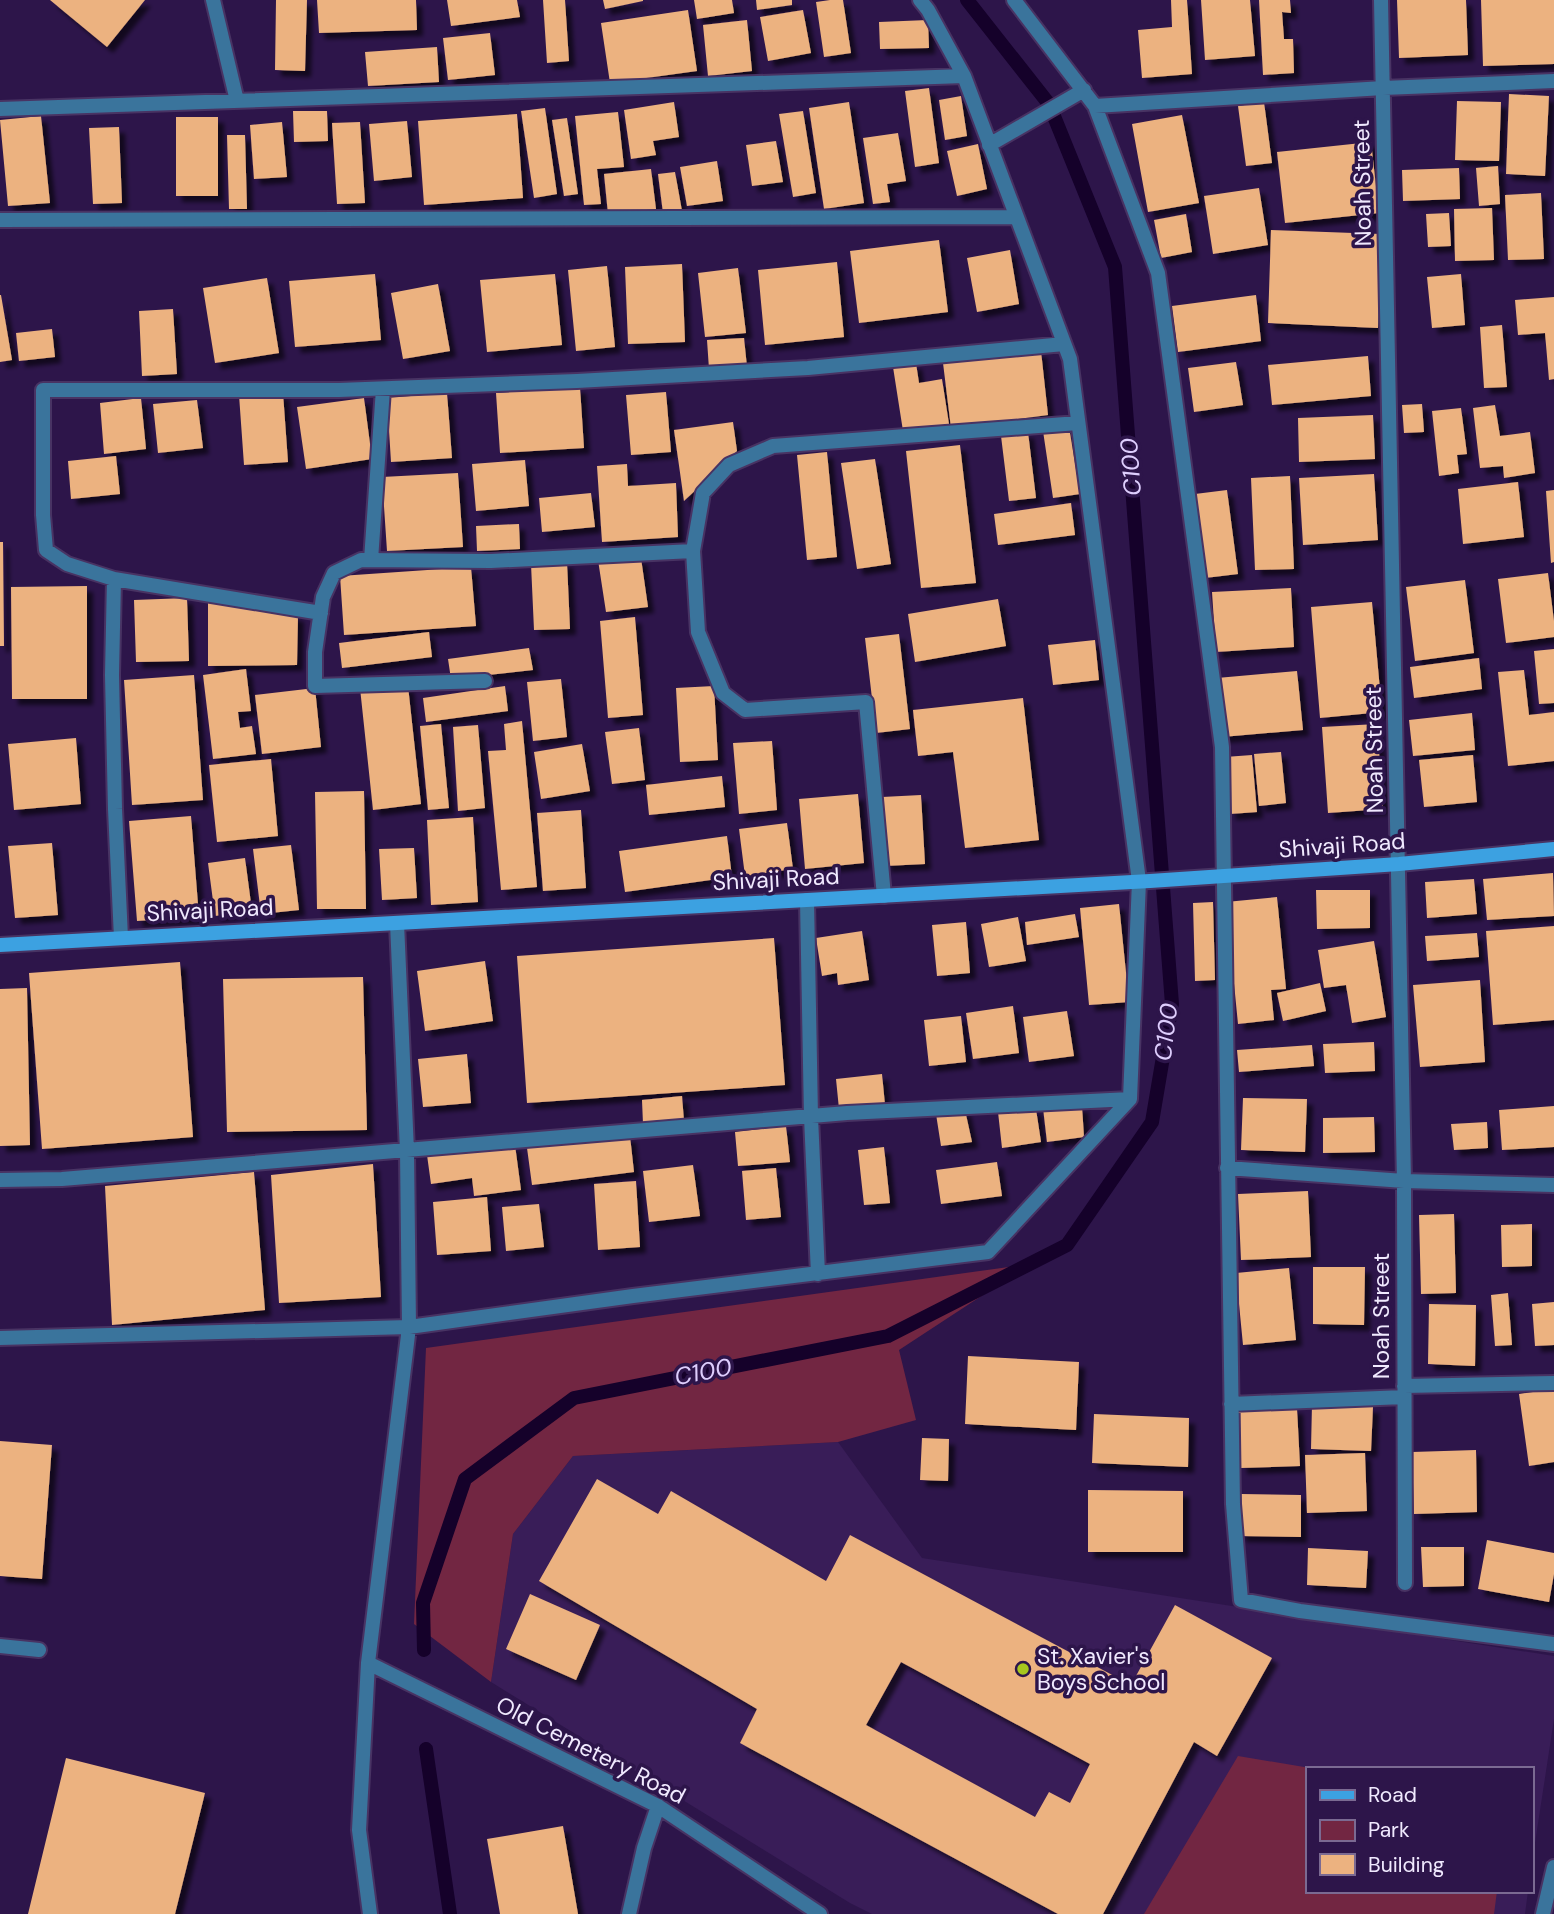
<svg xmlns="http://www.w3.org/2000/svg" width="1554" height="1914" viewBox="0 0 1554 1914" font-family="'DM Sans',sans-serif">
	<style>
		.built { fill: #391d58 }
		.green { fill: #722642 }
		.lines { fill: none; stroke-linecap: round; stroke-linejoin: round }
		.stream { stroke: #15012a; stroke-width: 14 }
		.building { fill: #ecb280; fill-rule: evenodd; filter: url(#shadow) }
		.street-casing { stroke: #483363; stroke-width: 18 }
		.secondary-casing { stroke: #483363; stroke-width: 18 }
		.street { stroke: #3a749c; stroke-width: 14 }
		.secondary { stroke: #3ca1e1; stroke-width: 14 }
		.poi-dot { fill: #a7c71e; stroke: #2d154a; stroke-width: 2.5 }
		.labels { text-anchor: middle; stroke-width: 7; stroke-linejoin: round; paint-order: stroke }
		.street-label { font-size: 23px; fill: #f0e9fe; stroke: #2d154a }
		.poi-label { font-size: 23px; fill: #f0e9fe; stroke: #2d154a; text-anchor: start }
		.water-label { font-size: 24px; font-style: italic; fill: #decefd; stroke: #2d154a }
	</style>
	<defs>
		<filter id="shadow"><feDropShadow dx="6" dy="6" stdDeviation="2" flood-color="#0009"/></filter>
	</defs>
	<rect width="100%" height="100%" fill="#2d154a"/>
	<path class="built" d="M838 1442 922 1558 1554 1656V1719L1531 1869V1769H1307V1891H1528L1525 1914H872L850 1903 491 1682 513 1534 573 1456Z"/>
	<path class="green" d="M1030 1264 899 1350 916 1420 838 1442 573 1456 513 1534 491 1682 414 1624 426 1348Z
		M1238 1756 1316 1769H1307V1891H1497L1494 1914H1144Z"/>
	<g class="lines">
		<path class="stream" d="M424 1650 423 1603 465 1479 574 1398 888 1336 1067 1245 1152 1122 1172 1004 1115 267 1049 104 967 0
			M426 1749 450 1914"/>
	</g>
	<path class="building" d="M50 0H145L107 47Z
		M276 0H307L305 71 275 70Z
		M317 0H416L417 30 319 33Z
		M447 0H517L520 17 451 26Z
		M543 0H565L569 61 547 63Z
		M603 0H643V1L605 9Z
		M694 0H732L734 13 697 19Z
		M756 0H792V5L757 10Z
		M830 0H843L851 53 824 57 816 2Z
		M1171 0H1187L1192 74 1142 78 1138 30 1172 27Z
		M1201 0H1250L1255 56 1205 60Z
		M1259 0H1290L1291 13 1282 12 1284 39H1293L1294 73 1263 75Z
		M1397 0H1466L1468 55 1399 58Z
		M1481 0H1554V64L1483 66Z
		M688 10 697 71 610 83 601 23Z
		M803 10 811 53 768 61 760 17Z
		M747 20 752 71 708 76 703 25Z
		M928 20 929 48 880 49 879 22Z
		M490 33 495 75 448 80 443 38Z
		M437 47 439 82 368 86 365 52Z
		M929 88 939 163 915 167 905 91Z
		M1509 94 1549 96 1545 176 1506 174Z
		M961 96 967 136 945 140 939 100Z
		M1457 101 1501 102 1499 161 1455 160Z
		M674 102 679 137 653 141 656 155 631 159 624 110Z
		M849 102 864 203 824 209 809 108Z
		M1264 102 1272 163 1246 166 1238 106Z
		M545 108 557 194 534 198 521 111Z
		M293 111H327L328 141 294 142Z
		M803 111 816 193 793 197 779 114Z
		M618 112 624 167 597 169 601 204 584 205 575 116Z
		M517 114 523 198 424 205 418 121Z
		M1182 115 1199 203 1148 212 1132 124Z
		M41 116 50 203 8 206 0 120Z
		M176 117H218V196H176Z
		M567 118 578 194 564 196 552 120Z
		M407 121 412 177 374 181 369 124Z
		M282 122 287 177 254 179 250 125Z
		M360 122 365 203 337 204 332 123Z
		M119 127 122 203 93 204 89 128Z
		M898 133 906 181 887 184 890 202 873 204 863 138Z
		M227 135H245L247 209H229Z
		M776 141 783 182 752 186 746 145Z
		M1371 142 1379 213 1285 223 1277 152Z
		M978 144 987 189 957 196 947 151Z
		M717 161 723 201 687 206 680 167Z
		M1498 166 1500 204 1479 206 1476 168Z
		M1459 168 1460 199 1403 201 1402 170Z
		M651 169 656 209 608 214 604 174Z
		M675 172 682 211 663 213 658 174Z
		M1259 188 1268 245 1213 254 1204 196Z
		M1541 193 1544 259 1508 260 1505 195Z
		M1492 208 1494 260 1455 261 1454 209Z
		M1449 213 1451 246 1428 247 1426 214Z
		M1186 214 1192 252 1161 258 1154 220Z
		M1271 230 1381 234 1378 328 1268 323Z
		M939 240 948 312 859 323 850 251Z
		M1010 250 1019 304 977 312 967 258Z
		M837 262 844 337 765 345 758 270Z
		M682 264 685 342 628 344 625 267Z
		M607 266 615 347 576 351 568 270Z
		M738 268 746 333 705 337 698 273Z
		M375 274 381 340 295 347 289 281Z
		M555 274 562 345 487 352 480 280Z
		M1461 274 1465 325 1432 328 1427 277Z
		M267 278 279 353 215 363 203 288Z
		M438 284 450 351 403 359 391 293Z
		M0 295H1L12 360 0 362Z
		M1256 295 1261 341 1178 352 1172 306Z
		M1554 297V379L1549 380 1545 333 1518 335 1515 300Z
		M173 309 177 374 142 376 139 311Z
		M1502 325 1507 387 1484 388 1480 327Z
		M52 329 55 357 19 361 16 333Z
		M744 338 747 367 709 369 707 340Z
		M1041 351 1048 415 951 428 943 363Z
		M1368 356 1371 396 1272 405 1268 365Z
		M1236 362 1243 405 1194 412 1188 368Z
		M916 363 919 383 942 379 949 424 903 431 893 367Z
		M580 387 584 448 500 453 496 393Z
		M666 392 671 452 631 455 626 395Z
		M283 393 288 462 244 465 239 395Z
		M447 393 452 458 391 462 387 398Z
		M141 398 146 449 104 454 100 403Z
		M364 398 372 459 306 469 297 407Z
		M197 400 203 448 158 453 153 404Z
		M1422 404 1424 432 1404 433 1402 405Z
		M1495 405 1500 436 1530 432 1535 473 1504 478 1503 466 1480 468 1473 408Z
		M1461 408 1467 454 1457 455 1459 473 1439 476 1432 411Z
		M1373 415 1375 459 1299 462 1298 418Z
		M733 422 737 451 684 501 674 430Z
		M1069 427 1080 494 1053 498 1043 431Z
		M1028 432 1036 498 1009 501 1001 436Z
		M960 445 976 583 921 588 906 451Z
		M827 452 837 557 807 560 797 455Z
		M116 456 120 494 71 499 68 461Z
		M875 459 891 564 857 569 841 463Z
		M525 460 529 506 476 511 472 464Z
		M627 464 628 486 676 483 678 537 602 542 597 466Z
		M458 473 463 547 387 551 382 477Z
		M1374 474 1378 540 1303 545 1299 478Z
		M1290 476 1294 569 1255 570 1251 478Z
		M1518 482 1524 537 1463 544 1458 489Z
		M1227 490 1238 574 1205 578 1195 494Z
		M1554 490V562L1551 563 1546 491Z
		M591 493 595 527 542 532 539 498Z
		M1071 503 1075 535 998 545 994 514Z
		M519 524 520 549 477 551 476 526Z
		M0 542H3L4 646H0Z
		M641 558 648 607 606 612 598 560Z
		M567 562 570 629 534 630 531 564Z
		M471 567 476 626 344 635 340 576Z
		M1548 573 1554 621V637L1506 643 1498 579Z
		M1465 580 1474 653 1415 661 1406 587Z
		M87 586V699H12L11 587Z
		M1291 588 1294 647 1216 652 1212 592Z
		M187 598 189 661 136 662 134 600Z
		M208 599 298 616 297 665 208 666Z
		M998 599 1006 646 915 662 908 614Z
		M1372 602 1382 712 1320 718 1311 607Z
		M635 617 643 715 608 718 600 621Z
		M429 632 432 657 342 668 339 643Z
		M899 634 910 729 876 733 865 638Z
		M1095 640 1099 680 1053 685 1048 645Z
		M529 648 533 670 451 679 448 659Z
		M1554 649V703L1539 704 1534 651Z
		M1479 658 1482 689 1414 698 1410 667Z
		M246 669 251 711 238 712 240 728 252 726 256 754 213 759 203 675Z
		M1524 670 1529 715 1554 712V761L1508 766 1498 672Z
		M1297 671 1303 730 1222 737 1217 678Z
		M194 675 203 800 132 805 124 680Z
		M561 679 567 737 533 741 527 682Z
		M408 686 421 804 373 810 360 688Z
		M505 686 508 711 426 722 423 698Z
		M714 686 718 760 680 762 676 688Z
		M315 688 321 747 262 754 255 695Z
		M1023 698 1039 840 965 848 953 752 918 756 913 710Z
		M1472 713 1475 750 1413 756 1409 720Z
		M522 721 537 887 501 890 488 751 506 750 504 724Z
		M441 724 449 808 428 810 420 726Z
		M1377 724 1383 809 1328 813 1322 727Z
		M478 725 485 808 458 811 453 727Z
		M639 728 645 780 612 784 605 732Z
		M76 738 81 804 14 810 8 744Z
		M772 741 777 810 739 814 733 743Z
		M582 744 590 791 541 799 534 752Z
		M1281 752 1286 803 1259 806 1254 754Z
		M1252 755 1257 812 1230 814 1225 757Z
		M1473 755 1477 802 1424 807 1419 760Z
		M271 759 278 836 217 842 209 765Z
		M722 776 725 807 649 815 646 785Z
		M364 791 366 909H317L315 792Z
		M858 794 864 863 805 869 799 799Z
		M921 795 925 864 885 866 882 797Z
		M581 810 586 888 543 891 537 813Z
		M191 816 199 917 137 921 129 821Z
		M473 817 478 902 431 905 427 820Z
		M787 823 793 869 745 876 739 829Z
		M727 836 732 877 625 892 619 851Z
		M52 843 58 915 15 918 8 846Z
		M291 845 299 910 261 914 253 849Z
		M414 848 417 898 382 900 379 849Z
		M245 858 252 911 215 916 208 863Z
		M1553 873 1554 916 1487 920 1483 879Z
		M1474 879 1477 914 1427 918 1425 882Z
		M1316 890H1370V928L1317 929Z
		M1277 897 1286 989 1271 990 1274 1020 1238 1024 1226 902Z
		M1213 902 1215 980 1195 981 1193 903Z
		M1119 904 1129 1002 1089 1005 1080 908Z
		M1075 914 1079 937 1027 945 1025 922Z
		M1018 917 1026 961 989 967 981 924Z
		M966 922 970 973 937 976 932 925Z
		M1554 926V1020L1493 1025 1486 931Z
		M862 931 869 980 838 985 837 973 822 976 816 938Z
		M1477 933 1479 957 1427 961 1425 936Z
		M774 938 785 1085 527 1103 517 956Z
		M1374 941 1386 1017 1352 1023 1346 985 1324 988 1318 950Z
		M485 961 493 1021 425 1031 417 971Z
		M180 962 193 1137 42 1149 29 973Z
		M363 977 367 1130 227 1132 223 979Z
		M1480 980 1485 1062 1420 1067 1413 985Z
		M1320 983 1326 1011 1283 1021 1277 993Z
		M27 988 30 1145 0 1146V989Z
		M1013 1006 1019 1053 973 1059 966 1013Z
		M1067 1011 1074 1056 1029 1062 1023 1017Z
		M961 1016 966 1062 929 1066 924 1020Z
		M1374 1042 1375 1071 1325 1073 1323 1044Z
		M1312 1045 1314 1066 1239 1072 1237 1050Z
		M467 1054 471 1103 423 1107 418 1059Z
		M882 1074 885 1105 839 1109 836 1079Z
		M682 1096 684 1121 643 1124 642 1100Z
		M1243 1098 1307 1099 1305 1152 1241 1150Z
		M1082 1106 1084 1137 1047 1142 1043 1108Z
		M1554 1106V1147L1502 1150 1499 1110Z
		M1036 1109 1041 1142 1002 1148 998 1112Z
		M965 1110 972 1142 941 1146 936 1114Z
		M1374 1117 1375 1152 1323 1153V1118Z
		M1487 1122 1488 1148 1454 1150 1451 1124Z
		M786 1126 790 1162 738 1166 735 1132Z
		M630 1136 634 1172 532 1185 527 1148Z
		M515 1145 521 1190 474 1196 472 1178 431 1184 427 1155Z
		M884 1147 890 1203 864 1205 858 1150Z
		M997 1162 1002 1196 941 1204 936 1170Z
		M373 1164 381 1297 279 1303 271 1175Z
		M693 1165 700 1216 649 1222 643 1171Z
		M776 1168 781 1217 746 1220 742 1171Z
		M254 1172 265 1310 112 1325 105 1186Z
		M636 1181 640 1247 598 1250 594 1184Z
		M1308 1191 1311 1257 1241 1260 1238 1194Z
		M487 1197 491 1251 437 1255 433 1202Z
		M539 1204 544 1247 506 1251 502 1207Z
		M1454 1214 1456 1293 1421 1294 1419 1215Z
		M1532 1224V1266L1502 1267 1501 1225Z
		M1313 1267H1365L1364 1325 1313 1324Z
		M1289 1268 1296 1340 1243 1345 1236 1273Z
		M1508 1293 1512 1345 1495 1346 1491 1295Z
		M1554 1302V1345L1535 1346 1532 1304Z
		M1429 1304 1476 1305 1475 1366 1428 1364Z
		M968 1356 1079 1362 1076 1430 965 1424Z
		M1554 1389V1462L1529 1466 1519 1394Z
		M1312 1404 1373 1407 1371 1451 1311 1449Z
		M1297 1408 1300 1466 1241 1468 1238 1410Z
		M1094 1414 1189 1418 1188 1467 1092 1463Z
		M922 1438 949 1439 948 1481 920 1480Z
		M0 1441 52 1445 42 1579 0 1576Z
		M1476 1450 1477 1512 1414 1514 1412 1452Z
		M1365 1453 1367 1511 1307 1513 1305 1455Z
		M597 1479 658 1514 671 1491 826 1581 850 1535 1131 1685 1175 1605 1272 1658 1217 1756 1194 1742 1103 1914H1058L740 1743 757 1709 539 1581ZM901 1662 1090 1764 1070 1803 1049 1792 1035 1817 866 1725Z
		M1088 1490 1183 1491V1552H1088Z
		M1241 1494 1301 1495V1537L1240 1536Z
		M1487 1540 1554 1553V1574L1549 1602 1478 1589Z
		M1421 1547H1464V1586L1423 1587Z
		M1308 1548 1368 1551 1366 1588 1307 1585Z
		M530 1594 600 1625 576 1680 506 1649Z
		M66 1758 205 1793 175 1914H28Z
		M563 1826 578 1914H500L487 1839Z"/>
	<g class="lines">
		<defs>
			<path id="street" d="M213 0 237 101
				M1014 0 1095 106 1383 88 1554 81
				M1381 0 1404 1181 1405 1583
				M1095 106 1158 273 1222 747 1233 1504 1241 1600 1300 1611 1554 1644
				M0 109 964 76
				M989 145 1084 90
				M0 220 1016 217
				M371 560 383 389
				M114 579 112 675 115 809 121 938
				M321 613 114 579 67 564 46 550 43 515V390H339L577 381 808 368 1064 344
				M485 681 315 686V652L323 597 334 573 361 560 491 561 693 551
				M884 896 866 702 745 710 723 693 698 632 693 551 703 493 729 465 773 446 1078 423
				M807 900 811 1117 818 1274
				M1227 1168 1404 1181 1554 1185
				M0 1180 62 1179 847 1113 1130 1099
				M0 1338 409 1327 633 1296 988 1252 1130 1099 1139 881 1070 359 964 76 928 10 920 0
				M1404 1386 1554 1383
				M1231 1404 1404 1397
				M0 1646 39 1650
				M368 1663 658 1806 820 1914
				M370 1914 359 1830 368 1663 409 1327 407 1151 397 923
				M629 1914 644 1848 658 1806
				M1543 1914 1554 1867"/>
			<path id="secondary" d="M0 945 1150 881 1399 864 1554 849"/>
		</defs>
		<use href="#street" class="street-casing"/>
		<use href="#secondary" class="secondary-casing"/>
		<use href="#street" class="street"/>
		<use href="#secondary" class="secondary"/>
	</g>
	<circle class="poi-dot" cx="1023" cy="1669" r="7"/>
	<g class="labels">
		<g class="street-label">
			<text transform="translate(1362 183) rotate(-91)" y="8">Noah Street</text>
			<text transform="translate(1374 750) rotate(-91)" y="8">Noah Street</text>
			<text transform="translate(1342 845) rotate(-4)" y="8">Shivaji Road</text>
			<text transform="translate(776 879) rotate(-3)" y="8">Shivaji Road</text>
			<text transform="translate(210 910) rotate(-3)" y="8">Shivaji Road</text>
			<text transform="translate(1381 1316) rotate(-90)" y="8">Noah Street</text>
			<text transform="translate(591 1750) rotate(27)" y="8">Old Cemetery Road</text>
		</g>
		<g class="poi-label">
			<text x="1037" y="1664">St. Xavier's<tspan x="1037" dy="26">Boys School</tspan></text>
		</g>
		<g class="water-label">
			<text transform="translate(1131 467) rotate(-94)" y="8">C100</text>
			<text transform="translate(1166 1032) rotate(-83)" y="8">C100</text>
			<text transform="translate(703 1372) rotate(-11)" y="8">C100</text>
		</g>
	</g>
	<rect x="1306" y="1767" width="228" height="126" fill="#2d154a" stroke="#7b6a92" stroke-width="2"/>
	<rect x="1320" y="1790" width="35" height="10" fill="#3ca1e1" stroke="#7b6a92" stroke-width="2"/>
	<text x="1368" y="1802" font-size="21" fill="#f0e9fe">Road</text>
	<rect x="1320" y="1820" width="35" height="21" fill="#722642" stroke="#7b6a92" stroke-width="2"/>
	<text x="1368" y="1837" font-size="21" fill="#f0e9fe">Park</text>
	<rect x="1320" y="1854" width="35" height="21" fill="#ecb280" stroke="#7b6a92" stroke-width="2"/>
	<text x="1368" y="1872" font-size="21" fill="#f0e9fe">Building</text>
</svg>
